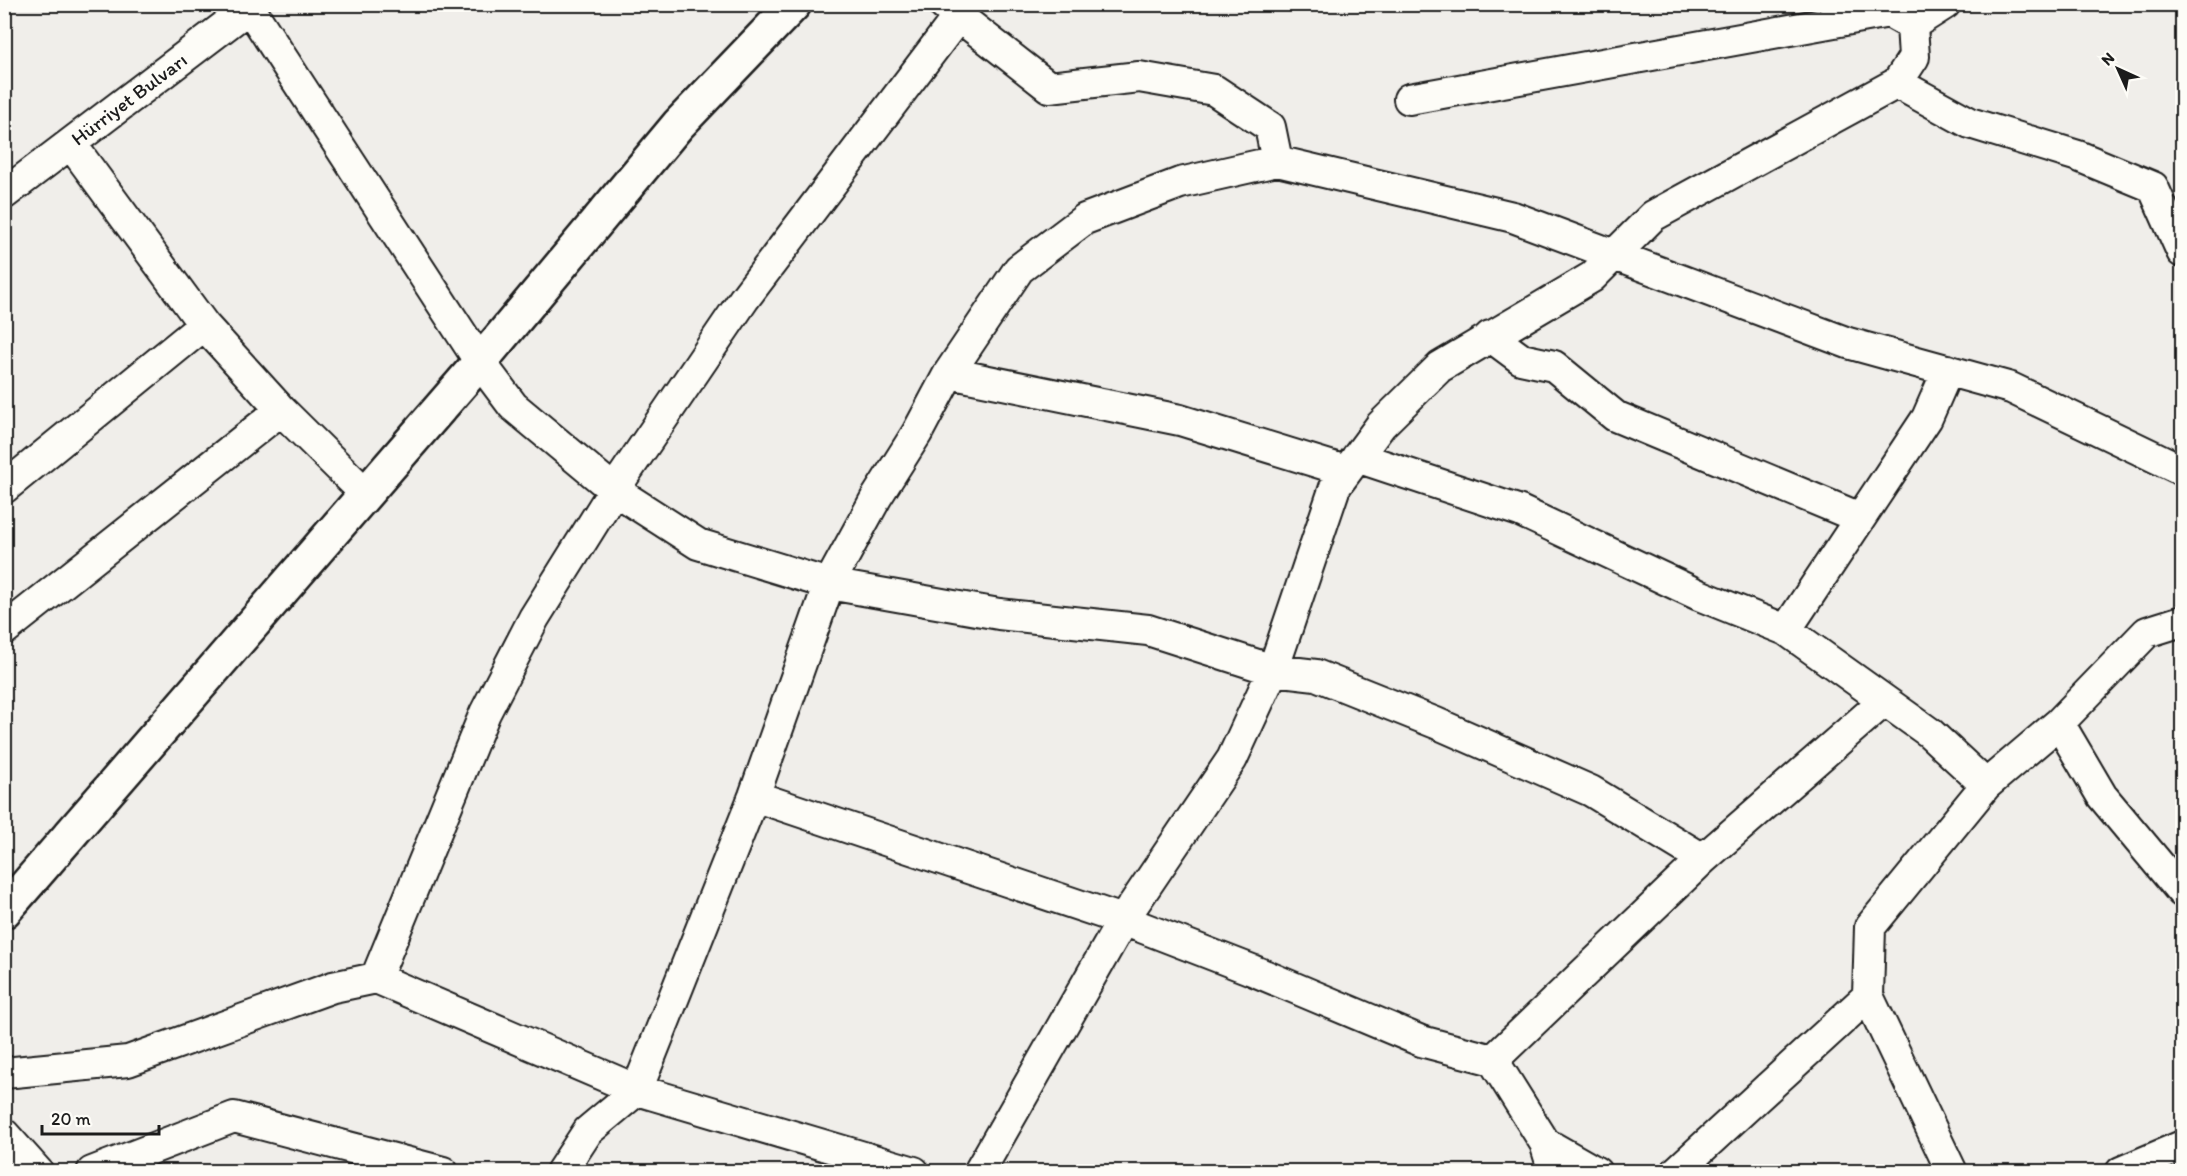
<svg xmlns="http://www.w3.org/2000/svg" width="2187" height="1176" viewBox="0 0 2187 1176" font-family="Itim,sans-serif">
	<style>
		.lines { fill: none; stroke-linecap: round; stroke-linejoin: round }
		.minor-casing { stroke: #1c1c1c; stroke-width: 34 }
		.tertiary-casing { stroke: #1c1c1c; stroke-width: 38 }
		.minor { stroke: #fdfcf7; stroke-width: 30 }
		.tertiary { stroke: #fdfcf7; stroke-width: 33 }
		.labels { text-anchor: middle; stroke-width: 4.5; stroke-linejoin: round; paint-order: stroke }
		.street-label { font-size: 20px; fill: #1c1c1c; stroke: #fdfcf7 }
	</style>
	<rect width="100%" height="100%" fill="#f0eeea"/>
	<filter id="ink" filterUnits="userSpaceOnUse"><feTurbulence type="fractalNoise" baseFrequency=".0167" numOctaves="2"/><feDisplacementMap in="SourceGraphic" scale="12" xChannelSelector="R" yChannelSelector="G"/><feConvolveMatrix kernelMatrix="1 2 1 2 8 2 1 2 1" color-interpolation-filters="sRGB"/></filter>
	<g filter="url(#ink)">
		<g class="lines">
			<defs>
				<path id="minor" d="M247 4 480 362 513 406 614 490 698 544 829 584 999 614 1148 630 1273 670 1316 675 1436 723 1591 791 1703 859
					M944 5 1049 87 1139 77 1214 90 1270 127 1277 161
					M1897 83 1970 123 2078 156 2153 187 2182 252
					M1409 99 1889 12 1912 25
					M71 144 204 325 281 410 365 493
					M4 194 254 4
					M1490 336 1521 359 1554 366 1615 416 1860 518
					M949 373 1180 420 1346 471
					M1357 457 1520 511 1699 595 1786 630 1930 733 1986 785
					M4 488 204 325
					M4 630 281 410
					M1786 630 1927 418 1948 370
					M2059 723 2102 796 2182 892
					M754 796 1123 920 1252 970 1421 1041 1493 1060 1545 1143 1554 1172
					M376 978 485 713 534 618 614 490 744 299 957 18
					M1493 1060 1703 859 1884 701
					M4 1073 128 1061 333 987 376 978 637 1090 914 1172
					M4 1134 38 1172
					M1545 1143 1596 1172
					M92 1172 234 1117 443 1172
					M561 1172 588 1131 637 1090 754 796 829 584 876 498 917 433 949 373 1019 269 1085 219 1180 183 1277 161 1513 217 1848 343 2011 388 2182 470
					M979 1172 1123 920 1232 759 1273 670 1335 487 1381 425 1440 367 1592 277 1653 216 1897 83 1914 57 1912 25 1945 4
					M1676 1172 1868 996
					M1952 1172 1868 996 1870 927 1986 785 2059 723 2147 632 2182 621
					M2121 1172 2182 1146"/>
				<path id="tertiary" d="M4 911 480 362 678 125 794 4"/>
			</defs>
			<use href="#minor" class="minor-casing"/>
			<use href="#tertiary" class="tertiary-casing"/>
			<use href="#minor" class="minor"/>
			<use href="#tertiary" class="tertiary"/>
		</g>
	</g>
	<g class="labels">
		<g class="street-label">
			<text transform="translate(129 99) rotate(-37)" y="7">Hürriyet Bulvarı</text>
		</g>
	</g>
	<rect width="2187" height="1176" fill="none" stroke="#fdfcf7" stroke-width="24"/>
	<rect x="12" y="12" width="2163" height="1152" fill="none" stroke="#1c1c1c" stroke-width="2" filter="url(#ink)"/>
	<g transform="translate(2118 69) rotate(315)" stroke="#fdfcf7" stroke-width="4.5" paint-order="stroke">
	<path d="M0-4.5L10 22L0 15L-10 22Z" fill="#1c1c1c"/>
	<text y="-9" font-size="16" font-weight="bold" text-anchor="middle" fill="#1c1c1c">N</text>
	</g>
	<path d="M42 1125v9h117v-9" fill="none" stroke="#1c1c1c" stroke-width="3"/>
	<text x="51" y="1125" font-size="18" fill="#1c1c1c" stroke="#fdfcf7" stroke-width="4.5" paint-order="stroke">20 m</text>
</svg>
